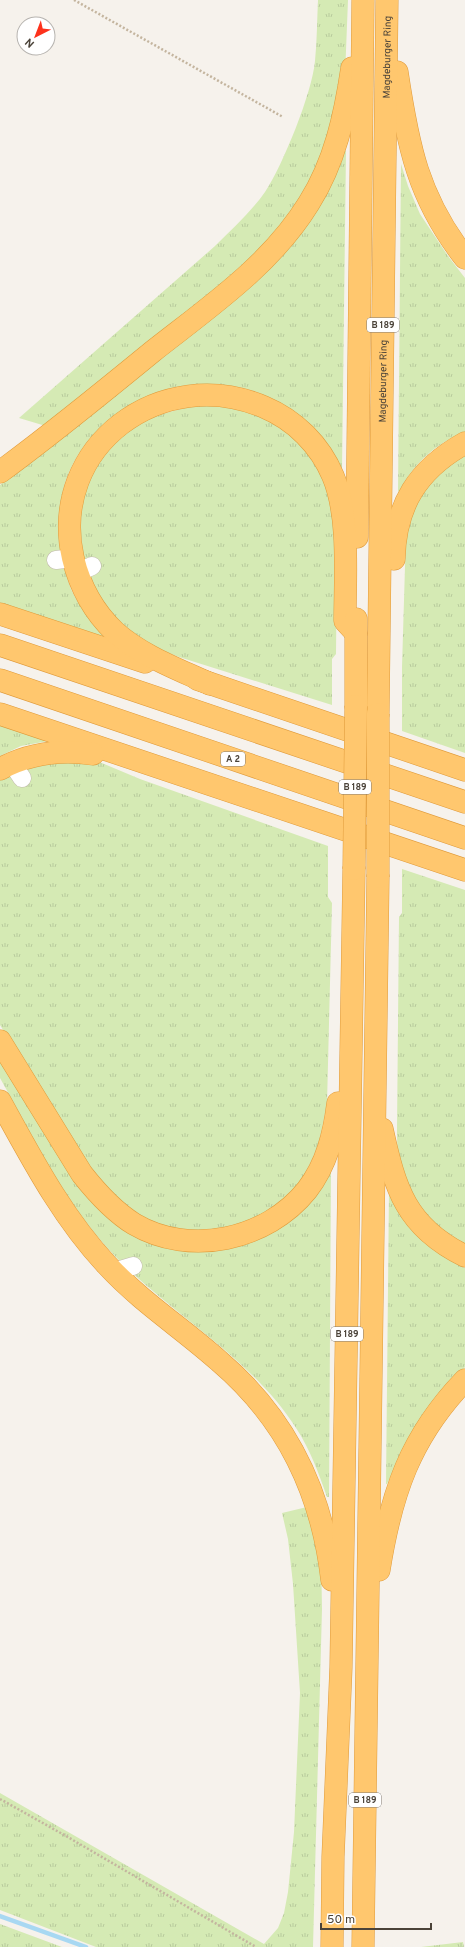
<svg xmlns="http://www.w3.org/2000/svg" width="465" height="1947" viewBox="0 0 465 1947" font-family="Overpass,sans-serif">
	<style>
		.grass { fill: url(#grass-tufts) }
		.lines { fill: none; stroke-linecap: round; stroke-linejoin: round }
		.stream { stroke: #a8d8f2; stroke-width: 4.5 }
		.minor-casing { stroke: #c2baae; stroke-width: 19 }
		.highway-casing { stroke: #e09b3b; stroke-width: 23 }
		.path { stroke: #c4b59f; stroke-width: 2.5; stroke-dasharray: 2 2; stroke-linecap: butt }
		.minor { stroke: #fff; stroke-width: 18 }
		.highway { stroke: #ffc76e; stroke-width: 22 }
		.highway-bridge-casing { stroke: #e09b3b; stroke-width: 23; stroke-linecap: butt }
		.highway-bridge { stroke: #ffc76e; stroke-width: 22 }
		.labels { text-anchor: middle; stroke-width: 3.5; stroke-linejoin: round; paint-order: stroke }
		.shield { fill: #fff; stroke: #817b74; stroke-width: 1 }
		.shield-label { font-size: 9px; font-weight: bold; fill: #4b4339 }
		.street-label { font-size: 10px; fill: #4b4339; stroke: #fff }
	</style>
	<defs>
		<pattern id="grass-tufts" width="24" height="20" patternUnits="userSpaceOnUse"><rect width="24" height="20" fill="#d5eab4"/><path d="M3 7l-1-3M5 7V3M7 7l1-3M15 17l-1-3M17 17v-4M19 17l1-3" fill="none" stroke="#b8ca9c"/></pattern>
	</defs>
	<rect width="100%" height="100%" fill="#f6f2ec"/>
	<path class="grass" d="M318 0H348L345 76 326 156 272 243 49 427 19 418 215 246C232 229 251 212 265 192 283 165 312 93 315 61 317 41 317 20 318 0Z
		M344 151H346L342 470C325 453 307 436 290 419 283 412 276 403 268 398 254 388 224 384 207 384 137 383 62 440 60 514 60 525 63 536 64 547 65 561 66 576 71 589 79 607 92 621 105 635L104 638 0 605V485L250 284Z
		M401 164 408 186 420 214 448 256 465 278V432C435 444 414 463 399 492L398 491Z
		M206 402 257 414 296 438 320 470 333 507 337 551 336 654 332 659V705L179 657 161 650 128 630 104 607 84 566 79 516 88 482 107 449 144 419Z
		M465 455V753L402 731V667L406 533 414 505 441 471Z
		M0 724 48 741 21 746 0 756Z
		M97 761 140 779 328 846V897L332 903 327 1104 319 1143 311 1162 302 1180 290 1194 261 1216 226 1229 190 1232 156 1224 124 1207 86 1163 0 1025V779L38 763Z
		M402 869 465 890V1247C434 1229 406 1195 399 1160 397 1150 397 1139 397 1129L399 917 402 913Z
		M0 1062 74 1180 206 1250 331 1170 329 1497H327C319 1474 310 1449 296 1428 250 1356 171 1315 113 1254 65 1203 34 1139 0 1078Z
		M389 1190 432 1248 449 1260 465 1268V1367L414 1429 404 1447 387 1484H386Z
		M307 1507 321 1554 322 1609 313 1947H96L0 1910V1793L264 1944 278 1928 284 1913 288 1892 294 1832 300 1693 293 1584 288 1539 282 1513Z
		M0 1924 62 1947H0Z
		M463 1942 464 1947H421Z"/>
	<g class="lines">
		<path class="stream" d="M0 1916 86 1947"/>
		<defs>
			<path id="minor" d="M56 560 73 558
				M77 573 92 566
				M12 763 22 778
				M113 1272 133 1266"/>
			<g id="highway">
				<path d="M397 72C408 146 418 198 465 258"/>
				<path d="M0 472C52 434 102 393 152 352 209 307 271 265 309 203 335 162 345 115 352 68"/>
				<path d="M357 537 363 0"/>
				<path d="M394 559C395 505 418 469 465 443"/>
				<path d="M0 614 145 662"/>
				<path d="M0 645 465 802"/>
				<path d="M197 679 465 770"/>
				<path d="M0 680 465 838"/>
				<path d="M210 684C178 669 142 656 115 632 94 612 80 587 73 558 48 446 162 363 264 407 295 420 320 445 333 476 350 516 345 578 345 621L356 633"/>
				<path d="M356 706V619"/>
				<path d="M0 714 465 870"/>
				<path id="s1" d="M378 714 387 0"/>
				<path d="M0 769C30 753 60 749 93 754"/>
				<path d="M0 1041 82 1174C97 1193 113 1211 134 1224 190 1257 267 1240 307 1190 327 1164 334 1134 338 1103"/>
				<path d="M0 1101C32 1159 62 1217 107 1265 141 1302 182 1328 219 1361 287 1419 322 1492 332 1580"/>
				<path d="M382 1129C395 1189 406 1227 465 1256"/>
				<path d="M379 1570C391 1494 410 1437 465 1380"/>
				<path d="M332 1947 333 1857 341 1667 354 869"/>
				<path d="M363 1947 378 877"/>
			</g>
		</defs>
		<use href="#minor" class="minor-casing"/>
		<use href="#highway" class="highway-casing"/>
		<path class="path" d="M74 0 283 117
			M0 1799 66 1836 256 1947"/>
		<use href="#minor" class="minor"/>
		<use href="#highway" class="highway"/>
		<defs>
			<path id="highway-bridge" d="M354 869 356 706
				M378 877V714"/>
		</defs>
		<use href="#highway-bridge" class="highway-bridge-casing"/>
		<use href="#highway-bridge" class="highway-bridge"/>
	</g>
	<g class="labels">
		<g class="shield">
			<rect x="367" y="318" width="32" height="14" rx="3"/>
			<rect x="221" y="752" width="24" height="14" rx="3"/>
			<rect x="339" y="780" width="32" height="14" rx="3"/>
			<rect x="331" y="1327" width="32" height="14" rx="3"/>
			<rect x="349" y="1793" width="32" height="14" rx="3"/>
		</g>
		<g class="shield-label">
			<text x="383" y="328">B 189</text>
			<text x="233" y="762">A 2</text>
			<text x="355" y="790">B 189</text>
			<text x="347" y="1337">B 189</text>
			<text x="365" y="1803">B 189</text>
		</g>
		<g class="street-label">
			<text dy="4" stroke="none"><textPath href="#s1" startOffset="657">Magdeburger Ring</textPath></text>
			<text dy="4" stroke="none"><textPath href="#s1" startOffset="333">Magdeburger Ring</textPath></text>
		</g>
	</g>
	<g transform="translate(36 36) rotate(222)"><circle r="19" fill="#ffffff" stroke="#b7b4b0"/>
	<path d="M0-3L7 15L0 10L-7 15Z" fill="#fd321c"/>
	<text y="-6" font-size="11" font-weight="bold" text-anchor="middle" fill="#4b4339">N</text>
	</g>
	<path d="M321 1923v6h110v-6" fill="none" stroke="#4b4339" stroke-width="2"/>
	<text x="327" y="1923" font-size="12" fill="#4b4339" stroke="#ffffff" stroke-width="3" paint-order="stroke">50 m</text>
</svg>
